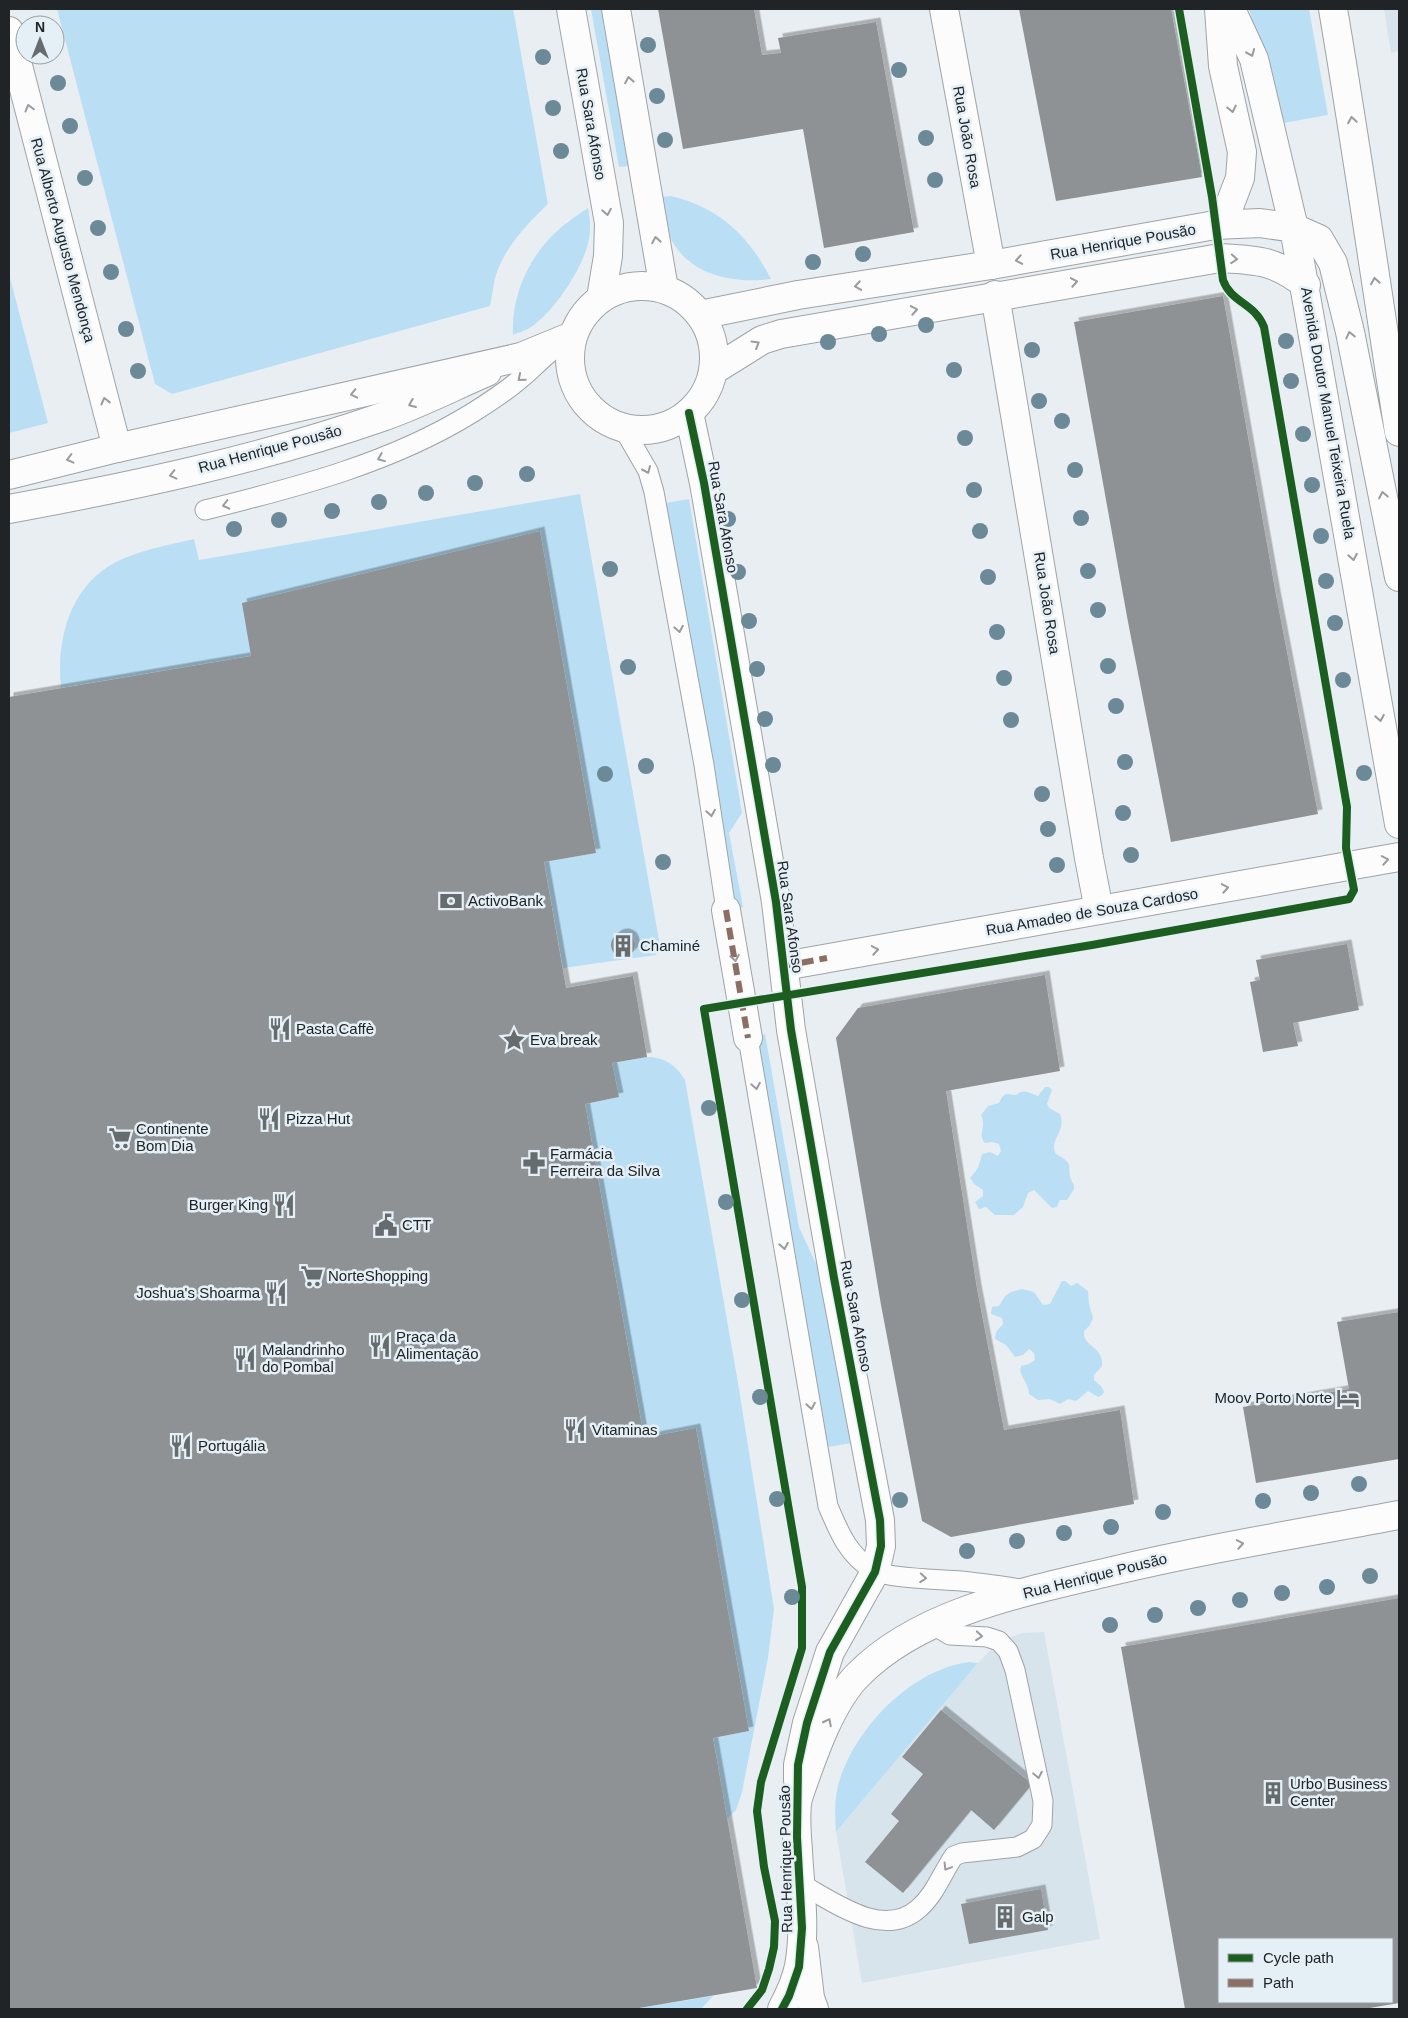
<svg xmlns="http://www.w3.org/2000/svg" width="1408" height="2018" viewBox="0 0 1408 2018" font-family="Helvetica,sans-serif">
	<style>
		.built { fill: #d8e4ec }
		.green { fill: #badff5 }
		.building { fill: #8e9294; fill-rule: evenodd; filter: url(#shadow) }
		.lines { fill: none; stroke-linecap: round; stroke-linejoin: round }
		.lane-casing { stroke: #9fa3a6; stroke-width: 21 }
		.street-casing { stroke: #9fa3a6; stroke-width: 30 }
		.secondary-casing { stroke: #9fa3a6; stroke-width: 30 }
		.lane { stroke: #fcfcfd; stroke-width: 19 }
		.street { stroke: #fcfcfd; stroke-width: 28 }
		.secondary { stroke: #fcfcfd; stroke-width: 28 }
		.quiet { stroke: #8d6e63; stroke-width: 6; stroke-dasharray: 12 6; stroke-linecap: butt }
		.cycleway-casing { stroke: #e5eff6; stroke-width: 11 }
		.cycleway { stroke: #1b5e20; stroke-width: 8 }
		.tree { fill: #6c8997 }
		.oneway { stroke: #999b9c }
		.labels { text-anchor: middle; stroke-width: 5; stroke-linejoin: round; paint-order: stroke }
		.street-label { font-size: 15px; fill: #202426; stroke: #e5eff6 }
		.poi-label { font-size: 15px; fill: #202426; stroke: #e5eff6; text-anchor: start }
	</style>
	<defs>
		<filter id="shadow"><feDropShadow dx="4.5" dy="-4.5" stdDeviation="0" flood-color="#0004"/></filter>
	</defs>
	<rect width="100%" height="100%" fill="#e9eef2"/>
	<path class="built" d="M1384 9H1399V51L1391 53Z
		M1044 1632 1100 1939 862 1983 836 1832 978 1663 999 1641 1023 1633Z"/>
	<path class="green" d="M57 9H513L548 204C526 225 504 248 495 278 493 287 492 297 490 306L172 394 155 384Z
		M591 9H601L628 166 619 167Z
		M1249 9H1309L1328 115 1278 124 1262 51Z
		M671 196C720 208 748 235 771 279 732 284 687 275 669 235 663 224 662 209 660 197Z
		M588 208C590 218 591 229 589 239 584 267 554 312 531 327 525 331 519 332 513 335 511 298 527 260 554 234 564 224 576 216 588 208Z
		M9 274 48 423 9 433Z
		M580 494 659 940 660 947 656 955 563 968 544 862 596 853 540 532 243 603 251 656 61 688C56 639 70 586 116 562 140 550 168 545 194 539L199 560Z
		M689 499 742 813 729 833 743 907 736 909 665 503Z
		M765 1034 799 1227 824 1281 852 1443 828 1447 757 1036Z
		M647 1057C665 1057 676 1065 685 1080L738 1383 774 1609 768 1658 742 1792 736 1810 727 1819 713 1738 749 1731 696 1429 644 1438 585 1104 618 1097 612 1063Z
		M1045 1087H1049L1052 1090 1047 1104 1049 1108 1060 1114C1067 1132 1048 1140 1056 1154 1079 1166 1063 1168 1074 1185V1189L1067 1200H1060L1057 1207 1052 1208 1034 1190 1028 1193 1023 1207 1014 1215H995L986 1207 979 1209 975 1202 983 1196V1190L974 1184 970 1178 978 1168 982 1154 990 1152 998 1156 1001 1151 999 1144 992 1142 985 1143C977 1135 987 1126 981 1115L988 1106 999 1103 1002 1097 1006 1094 1016 1095C1024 1088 1029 1093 1038 1096Z
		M1062 1281H1065L1071 1286 1077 1283 1088 1291 1089 1304 1093 1318 1090 1325 1084 1331C1082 1347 1104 1346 1102 1366L1094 1375V1380L1101 1386 1104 1392 1102 1395 1098 1397 1088 1391 1076 1401 1068 1399 1060 1404 1050 1399 1038 1400 1029 1394C1029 1382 1018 1376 1021 1366L1029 1364 1035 1360 1034 1353 1029 1349 1023 1355 1015 1357 1006 1345 995 1339 996 1332 1003 1324 1002 1318 991 1314 992 1307 999 1306 1005 1296 1011 1292 1022 1289 1034 1292 1043 1305 1050 1304Z
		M969 1662 978 1663 836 1832C835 1815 834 1799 839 1782 856 1727 911 1670 969 1662Z
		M713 1996 701 2009H633Z"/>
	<path class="building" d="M658 9H754L762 55 781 53 778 38 876 22 914 232 824 248 803 129 683 149Z
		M1019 9H1171L1202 177 1056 201Z
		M1223 296 1276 595 1318 814 1171 842 1128 622 1074 322Z
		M540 531 596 853 544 862 566 988 633 976 647 1057 612 1063 619 1097 585 1104 644 1438 696 1428 749 1731 713 1738 757 1988 633 2009H9V697L251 656 242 603Z
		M611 945a12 12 0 1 1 24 0a12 12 0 1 1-24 0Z
		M1347 944 1359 1010 1293 1023 1298 1046 1263 1052 1250 982 1260 980 1256 960Z
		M1045 975 1060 1071 946 1091 977 1289 1004 1430 1120 1410 1134 1504 951 1537 922 1521 881 1305 836 1038 858 1008Z
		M1399 1312V1459L1256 1483 1243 1407 1349 1389 1337 1322Z
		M1399 1598V2003L1364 2009H1185L1121 1647ZM1219 1939H1392V2002H1219Z
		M941 1710 1032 1784 994 1830 971 1810 903 1893 865 1862 899 1821 891 1814 923 1774 902 1757Z
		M1041 1889 1048 1930 969 1944 961 1904Z"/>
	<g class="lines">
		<defs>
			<path id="lane" d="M623 428 648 471 654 492 704 765 726 910
				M205 510C298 487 391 463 472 413 488 403 505 392 519 380 531 371 541 359 553 350
				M748 1038 828 1506C839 1532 848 1555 873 1570 887 1579 942 1579 961 1581 981 1583 1001 1586 1021 1589
				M799 1883C833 1901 882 1940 918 1909 935 1895 942 1873 954 1856L962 1853 1017 1847 1033 1839 1042 1825 1043 1801 1015 1670 1008 1651 999 1641 987 1637 950 1635 933 1625"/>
			<path id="street" d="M571 9 609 223 608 256 601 298
				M616 9 664 289
				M944 9 991 265
				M9 31 117 448
				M995 295 1089 858 1099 910
				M689 413 704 483 776 902 791 1030 834 1278 880 1520 881 1546 875 1572 830 1652 807 1723 798 1765V1780
				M9 509C134 486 261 459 382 417 417 405 452 387 487 372
				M726 910 748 1038
				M784 966 1399 857
				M804 1947 810 1998 814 2009"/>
			<path id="secondary" d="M1219 9 1223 66 1242 152 1240 178 1222 225
				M1231 9 1254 59 1294 228 1399 824
				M1333 9C1357 150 1377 291 1399 432
				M570 358a72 72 0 1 1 144 0a72 72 0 1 1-144 0Z
				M700 315 798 295 991 265 1215 225 1260 223 1294 228 1319 239 1333 263 1350 332 1399 577
				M714 370 762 340 781 334 1220 258C1257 260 1275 260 1306 285
				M9 475 117 448 521 357 572 336
				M782 2009C789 1996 796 1981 799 1966 806 1929 800 1888 798 1851 797 1835 794 1809 799 1795 812 1758 830 1703 858 1675 920 1612 1024 1592 1108 1572 1204 1549 1302 1533 1399 1515"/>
		</defs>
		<use href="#lane" class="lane-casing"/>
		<use href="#street" class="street-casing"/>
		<use href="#secondary" class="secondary-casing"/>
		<use href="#lane" class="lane"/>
		<use href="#street" class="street"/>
		<use href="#secondary" class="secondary"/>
		<path class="quiet" d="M726 910 748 1038
			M784 966 827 958"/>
		<defs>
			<path id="cycleway" d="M689 413 704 483 776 902 791 1030 834 1278 880 1520 881 1546 875 1572 830 1652 807 1723 798 1765 797 1837 802 1928 799 1967 789 1996 782 2009
				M747 2009 762 1990 769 1969 774 1947 775 1921 764 1867 757 1811 761 1782 802 1648V1587L704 1009 1092 945 1349 899 1354 890 1346 848 1347 807 1264 327C1255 303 1231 303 1223 280L1212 197 1179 9"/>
		</defs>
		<use href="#cycleway" class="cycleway-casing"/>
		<use href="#cycleway" class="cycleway"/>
	</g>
	<g class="tree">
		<circle cx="648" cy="45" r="8"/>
		<circle cx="543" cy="57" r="8"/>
		<circle cx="899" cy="70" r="8"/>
		<circle cx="58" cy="83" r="8"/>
		<circle cx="657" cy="96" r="8"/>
		<circle cx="553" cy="108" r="8"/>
		<circle cx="70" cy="126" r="8"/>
		<circle cx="926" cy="138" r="8"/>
		<circle cx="665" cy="140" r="8"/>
		<circle cx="561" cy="151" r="8"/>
		<circle cx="85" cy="178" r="8"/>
		<circle cx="935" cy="180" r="8"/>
		<circle cx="98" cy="228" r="8"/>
		<circle cx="863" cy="254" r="8"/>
		<circle cx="813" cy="262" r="8"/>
		<circle cx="111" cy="272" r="8"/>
		<circle cx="926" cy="325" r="8"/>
		<circle cx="126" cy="329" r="8"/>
		<circle cx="879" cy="334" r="8"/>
		<circle cx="1286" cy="341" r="8"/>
		<circle cx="828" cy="342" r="8"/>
		<circle cx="1032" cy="350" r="8"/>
		<circle cx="954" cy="370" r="8"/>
		<circle cx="138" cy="371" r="8"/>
		<circle cx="1291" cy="381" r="8"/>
		<circle cx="1039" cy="401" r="8"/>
		<circle cx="1062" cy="421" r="8"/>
		<circle cx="1303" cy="434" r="8"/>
		<circle cx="965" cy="438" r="8"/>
		<circle cx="1075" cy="470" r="8"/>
		<circle cx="527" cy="474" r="8"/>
		<circle cx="475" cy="483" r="8"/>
		<circle cx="1312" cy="485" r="8"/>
		<circle cx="974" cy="490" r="8"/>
		<circle cx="426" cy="493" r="8"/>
		<circle cx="379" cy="502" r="8"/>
		<circle cx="332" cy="511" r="8"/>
		<circle cx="1081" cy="518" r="8"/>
		<circle cx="728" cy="519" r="8"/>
		<circle cx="279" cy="520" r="8"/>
		<circle cx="234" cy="529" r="8"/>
		<circle cx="980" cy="531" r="8"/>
		<circle cx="1321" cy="536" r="8"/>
		<circle cx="610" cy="569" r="8"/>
		<circle cx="1088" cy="571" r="8"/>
		<circle cx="738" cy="572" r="8"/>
		<circle cx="988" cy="577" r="8"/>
		<circle cx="1326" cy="581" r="8"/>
		<circle cx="1098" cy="610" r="8"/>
		<circle cx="749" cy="621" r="8"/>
		<circle cx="1335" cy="623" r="8"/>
		<circle cx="997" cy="632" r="8"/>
		<circle cx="1108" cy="666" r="8"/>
		<circle cx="628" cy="667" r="8"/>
		<circle cx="757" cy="669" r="8"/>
		<circle cx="1004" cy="678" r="8"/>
		<circle cx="1343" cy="680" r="8"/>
		<circle cx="1116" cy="706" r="8"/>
		<circle cx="765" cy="719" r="8"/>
		<circle cx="1011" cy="720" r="8"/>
		<circle cx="1125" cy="762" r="8"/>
		<circle cx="773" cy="765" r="8"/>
		<circle cx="646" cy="766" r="8"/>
		<circle cx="1364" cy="773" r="8"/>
		<circle cx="605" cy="774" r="8"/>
		<circle cx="1042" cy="794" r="8"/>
		<circle cx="1123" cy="813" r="8"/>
		<circle cx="1048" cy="829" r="8"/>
		<circle cx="1131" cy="855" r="8"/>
		<circle cx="663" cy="862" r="8"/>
		<circle cx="1057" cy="865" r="8"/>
		<circle cx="709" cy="1108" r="8"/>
		<circle cx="726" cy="1202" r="8"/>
		<circle cx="742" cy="1300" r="8"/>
		<circle cx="760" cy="1397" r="8"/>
		<circle cx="1359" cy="1484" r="8"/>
		<circle cx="1311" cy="1493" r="8"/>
		<circle cx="777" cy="1499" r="8"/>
		<circle cx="900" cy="1500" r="8"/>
		<circle cx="1263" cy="1501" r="8"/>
		<circle cx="1163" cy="1512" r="8"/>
		<circle cx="1111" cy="1527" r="8"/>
		<circle cx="1064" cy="1533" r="8"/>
		<circle cx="1017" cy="1541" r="8"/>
		<circle cx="967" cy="1551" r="8"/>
		<circle cx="1370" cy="1576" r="8"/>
		<circle cx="1327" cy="1587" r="8"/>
		<circle cx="1282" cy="1593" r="8"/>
		<circle cx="792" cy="1597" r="8"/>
		<circle cx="1240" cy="1600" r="8"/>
		<circle cx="1198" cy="1608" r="8"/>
		<circle cx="1155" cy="1615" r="8"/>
		<circle cx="1110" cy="1625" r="8"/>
	</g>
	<defs><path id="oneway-chevron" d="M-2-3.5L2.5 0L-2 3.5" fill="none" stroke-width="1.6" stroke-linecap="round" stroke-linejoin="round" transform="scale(1.25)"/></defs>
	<g class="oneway">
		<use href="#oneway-chevron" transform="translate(1251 53) rotate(68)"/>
		<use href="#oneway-chevron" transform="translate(629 80) rotate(-100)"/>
		<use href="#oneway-chevron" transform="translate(29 108) rotate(-105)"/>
		<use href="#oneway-chevron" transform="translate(1232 109) rotate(78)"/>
		<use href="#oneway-chevron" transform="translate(1352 120) rotate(-99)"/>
		<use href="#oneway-chevron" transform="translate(607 212) rotate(80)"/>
		<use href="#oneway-chevron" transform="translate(656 240) rotate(-100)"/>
		<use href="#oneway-chevron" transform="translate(1234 259) rotate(4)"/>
		<use href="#oneway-chevron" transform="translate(1019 260) rotate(170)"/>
		<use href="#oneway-chevron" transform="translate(1375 281) rotate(-99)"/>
		<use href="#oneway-chevron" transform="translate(1074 282) rotate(-10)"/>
		<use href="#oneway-chevron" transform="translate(858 286) rotate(171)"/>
		<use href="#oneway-chevron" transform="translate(914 310) rotate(-10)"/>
		<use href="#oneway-chevron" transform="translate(1350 335) rotate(-102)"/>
		<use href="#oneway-chevron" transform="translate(756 344) rotate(-31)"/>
		<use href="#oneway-chevron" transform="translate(521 378) rotate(140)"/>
		<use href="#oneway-chevron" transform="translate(354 394) rotate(167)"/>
		<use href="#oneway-chevron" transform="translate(105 401) rotate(-104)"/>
		<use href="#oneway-chevron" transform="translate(412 404) rotate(157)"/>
		<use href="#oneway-chevron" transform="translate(381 458) rotate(158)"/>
		<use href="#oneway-chevron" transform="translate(70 459) rotate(166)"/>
		<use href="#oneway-chevron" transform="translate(647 470) rotate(66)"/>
		<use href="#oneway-chevron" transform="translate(173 475) rotate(167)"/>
		<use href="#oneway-chevron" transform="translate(1383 495) rotate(-101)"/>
		<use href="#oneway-chevron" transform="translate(226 505) rotate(166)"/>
		<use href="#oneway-chevron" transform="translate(1353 557) rotate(80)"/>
		<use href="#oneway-chevron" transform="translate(679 629) rotate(80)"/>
		<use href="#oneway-chevron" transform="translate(1380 718) rotate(80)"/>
		<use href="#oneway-chevron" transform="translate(711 813) rotate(81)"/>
		<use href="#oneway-chevron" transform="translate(1385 860) rotate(-10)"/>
		<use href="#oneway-chevron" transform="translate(1225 888) rotate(-10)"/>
		<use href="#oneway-chevron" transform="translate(875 950) rotate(-10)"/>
		<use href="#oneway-chevron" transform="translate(735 958) rotate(80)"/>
		<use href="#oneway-chevron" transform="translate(756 1086) rotate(80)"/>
		<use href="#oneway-chevron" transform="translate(784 1246) rotate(80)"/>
		<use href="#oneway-chevron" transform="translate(811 1406) rotate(80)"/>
		<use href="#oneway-chevron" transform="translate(1240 1544) rotate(-10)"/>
		<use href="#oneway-chevron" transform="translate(923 1578) rotate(4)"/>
		<use href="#oneway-chevron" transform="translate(979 1636) rotate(5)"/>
		<use href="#oneway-chevron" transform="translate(828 1722) rotate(-63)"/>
		<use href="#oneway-chevron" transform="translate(1038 1775) rotate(79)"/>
		<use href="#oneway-chevron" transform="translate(947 1867) rotate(121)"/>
	</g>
	<defs>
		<symbol id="bank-bare" viewBox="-9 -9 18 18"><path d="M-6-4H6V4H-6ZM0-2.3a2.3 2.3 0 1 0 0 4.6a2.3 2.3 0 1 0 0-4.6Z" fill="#666b6d" stroke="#e5eff6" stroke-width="2.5" paint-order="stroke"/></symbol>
		<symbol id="building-bare" viewBox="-9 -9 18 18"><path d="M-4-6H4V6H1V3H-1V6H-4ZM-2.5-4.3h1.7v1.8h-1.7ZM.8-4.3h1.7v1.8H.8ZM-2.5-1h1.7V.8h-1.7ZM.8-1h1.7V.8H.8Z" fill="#666b6d" stroke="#e5eff6" stroke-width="2.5" paint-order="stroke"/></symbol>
		<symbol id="restaurant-bare" viewBox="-9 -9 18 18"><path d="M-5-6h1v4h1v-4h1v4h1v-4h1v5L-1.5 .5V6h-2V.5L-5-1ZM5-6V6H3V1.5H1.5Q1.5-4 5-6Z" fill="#666b6d" stroke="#e5eff6" stroke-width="2.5" paint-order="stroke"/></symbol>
		<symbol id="sight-bare" viewBox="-9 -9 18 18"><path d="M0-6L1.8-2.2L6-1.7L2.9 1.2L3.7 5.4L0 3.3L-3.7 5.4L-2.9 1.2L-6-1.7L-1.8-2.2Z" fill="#666b6d" stroke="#e5eff6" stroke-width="2.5" paint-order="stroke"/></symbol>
		<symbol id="supermarket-bare" viewBox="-9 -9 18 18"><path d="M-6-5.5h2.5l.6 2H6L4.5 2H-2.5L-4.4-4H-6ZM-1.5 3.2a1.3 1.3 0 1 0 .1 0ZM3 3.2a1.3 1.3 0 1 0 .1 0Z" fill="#666b6d" stroke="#e5eff6" stroke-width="2.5" paint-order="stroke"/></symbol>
		<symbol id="pharmacy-bare" viewBox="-9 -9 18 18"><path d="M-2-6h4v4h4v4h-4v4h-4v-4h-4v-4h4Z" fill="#666b6d" stroke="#e5eff6" stroke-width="2.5" paint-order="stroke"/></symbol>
		<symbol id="civic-bare" viewBox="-9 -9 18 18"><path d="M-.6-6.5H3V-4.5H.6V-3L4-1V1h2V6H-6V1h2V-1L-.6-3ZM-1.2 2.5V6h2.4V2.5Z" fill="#666b6d" stroke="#e5eff6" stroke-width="2.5" paint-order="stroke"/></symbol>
		<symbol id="hotel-bare" viewBox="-9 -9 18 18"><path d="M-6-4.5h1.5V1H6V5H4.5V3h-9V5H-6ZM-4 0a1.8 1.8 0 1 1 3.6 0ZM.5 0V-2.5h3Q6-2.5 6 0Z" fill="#666b6d" stroke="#e5eff6" stroke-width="2.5" paint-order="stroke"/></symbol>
	</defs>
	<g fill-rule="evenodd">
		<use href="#bank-bare" x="435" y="885" width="32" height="32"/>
		<use href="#building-bare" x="607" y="930" width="32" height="32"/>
		<use href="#restaurant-bare" x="264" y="1013" width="32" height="32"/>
		<use href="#sight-bare" x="498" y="1024" width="32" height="32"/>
		<use href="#restaurant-bare" x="253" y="1103" width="32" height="32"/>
		<use href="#supermarket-bare" x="104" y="1122" width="32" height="32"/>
		<use href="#pharmacy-bare" x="518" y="1147" width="32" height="32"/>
		<use href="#restaurant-bare" x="268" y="1189" width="32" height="32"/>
		<use href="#civic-bare" x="370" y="1209" width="32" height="32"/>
		<use href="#supermarket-bare" x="296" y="1260" width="32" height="32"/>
		<use href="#restaurant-bare" x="260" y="1277" width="32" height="32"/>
		<use href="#restaurant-bare" x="364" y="1330" width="32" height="32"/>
		<use href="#restaurant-bare" x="229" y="1343" width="32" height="32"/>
		<use href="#hotel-bare" x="1332" y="1382" width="32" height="32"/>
		<use href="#restaurant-bare" x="559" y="1414" width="32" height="32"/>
		<use href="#restaurant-bare" x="165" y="1430" width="32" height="32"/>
		<use href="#building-bare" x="1257" y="1777" width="32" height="32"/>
		<use href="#building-bare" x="989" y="1901" width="32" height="32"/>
	</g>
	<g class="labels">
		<g class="street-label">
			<text transform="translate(591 124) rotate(80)" y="5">Rua Sara Afonso</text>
			<text transform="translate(967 137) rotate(80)" y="5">Rua João Rosa</text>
			<text transform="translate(63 240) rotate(75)" y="5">Rua Alberto Augusto Mendonça</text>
			<text transform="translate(1123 242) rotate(-10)" y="5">Rua Henrique Pousão</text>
			<text transform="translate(1328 413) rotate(80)" y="5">Avenida Doutor Manuel Teixeira Ruela</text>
			<text transform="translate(270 449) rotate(-15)" y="5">Rua Henrique Pousão</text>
			<text transform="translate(723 517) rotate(80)" y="5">Rua Sara Afonso</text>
			<text transform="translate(1047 603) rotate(81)" y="5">Rua João Rosa</text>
			<text transform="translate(1092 912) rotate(-10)" y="5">Rua Amadeo de Souza Cardoso</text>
			<text transform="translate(790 917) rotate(82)" y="5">Rua Sara Afonso</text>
			<text transform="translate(856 1316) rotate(79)" y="5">Rua Sara Afonso</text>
			<text transform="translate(1095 1576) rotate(-14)" y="5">Rua Henrique Pousão</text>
			<text transform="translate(786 1859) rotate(-91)" y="5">Rua Henrique Pousão</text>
		</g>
		<g class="poi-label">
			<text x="468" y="906">ActivoBank</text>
			<text x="640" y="951">Chaminé</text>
			<text x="296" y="1034">Pasta Caffè</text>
			<text x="530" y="1045">Eva break</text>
			<text x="286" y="1124">Pizza Hut</text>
			<text x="136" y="1134">Continente<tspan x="136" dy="17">Bom Dia</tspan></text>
			<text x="550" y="1159">Farmácia<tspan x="550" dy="17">Ferreira da Silva</tspan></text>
			<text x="268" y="1210" text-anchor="end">Burger King</text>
			<text x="402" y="1230">CTT</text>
			<text x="328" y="1281">NorteShopping</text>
			<text x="260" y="1298" text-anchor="end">Joshua's Shoarma</text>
			<text x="396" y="1342">Praça da<tspan x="396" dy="17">Alimentação</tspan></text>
			<text x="262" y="1355">Malandrinho<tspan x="262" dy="17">do Pombal</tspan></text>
			<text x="1332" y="1403" text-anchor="end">Moov Porto Norte</text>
			<text x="592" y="1435">Vitaminas</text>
			<text x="198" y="1451">Portugália</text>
			<text x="1290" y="1789">Urbo Business<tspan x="1290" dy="17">Center</tspan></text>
			<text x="1022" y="1922">Galp</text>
		</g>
	</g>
	<rect width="1408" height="2018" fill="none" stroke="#202426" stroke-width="20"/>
	<rect x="1218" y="1938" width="175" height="65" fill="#e5eff6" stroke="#969ea3"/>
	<rect x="1228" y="1954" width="25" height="8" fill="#1b5e20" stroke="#969ea3"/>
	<text x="1263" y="1963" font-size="15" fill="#202426">Cycle path</text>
	<rect x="1228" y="1979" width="25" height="8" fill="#8d6e63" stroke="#969ea3"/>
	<text x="1263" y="1988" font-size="15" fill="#202426">Path</text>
	<g transform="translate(40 40)"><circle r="24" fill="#e5eff6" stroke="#969ea3"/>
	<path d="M0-4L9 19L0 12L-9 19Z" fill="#666b6d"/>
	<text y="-8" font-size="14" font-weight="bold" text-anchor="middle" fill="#202426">N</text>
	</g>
</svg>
